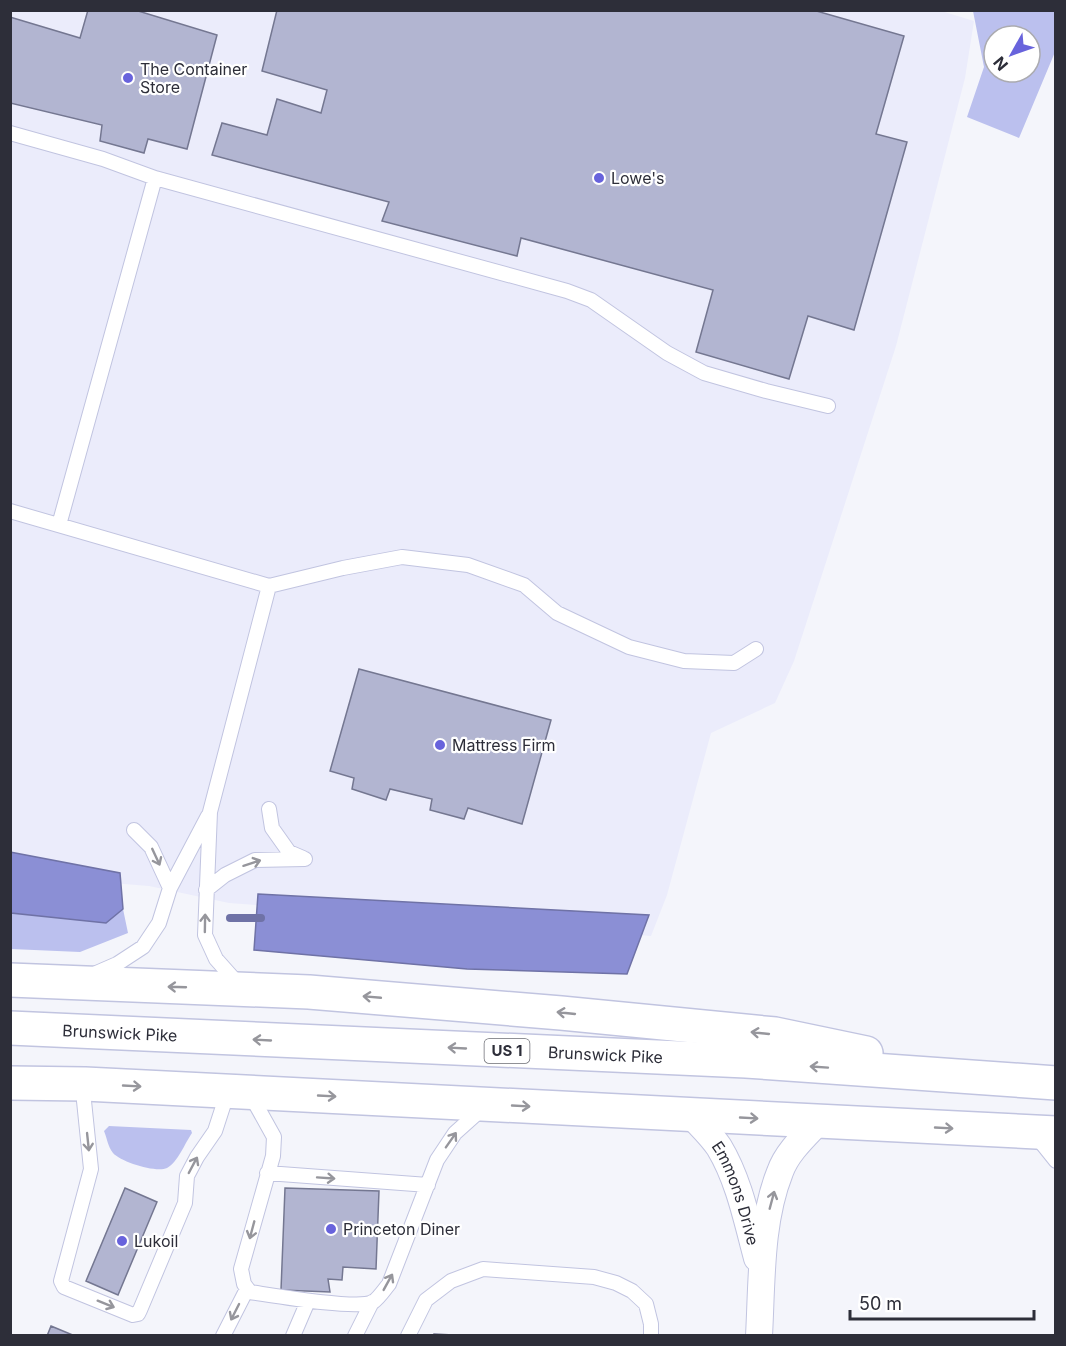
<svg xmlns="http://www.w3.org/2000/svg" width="1066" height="1346" viewBox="0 0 1066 1346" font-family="Inter,sans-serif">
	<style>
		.built { fill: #ebecfb }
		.green { fill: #bbc0ee; fill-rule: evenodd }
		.water { fill: #8b8fd5; stroke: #6f72a6; stroke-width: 1.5 }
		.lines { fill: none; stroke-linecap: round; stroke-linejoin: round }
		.stream { stroke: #6f72a6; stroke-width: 8 }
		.building { fill: #b2b5d1; stroke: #747791; stroke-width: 1.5 }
		.service-casing { stroke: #c1c4e0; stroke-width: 16 }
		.minor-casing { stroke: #c1c4e0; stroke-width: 28 }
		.trunk-casing { stroke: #c1c4e0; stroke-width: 36 }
		.service { stroke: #fff; stroke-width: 14 }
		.minor { stroke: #fff; stroke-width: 26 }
		.trunk { stroke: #fff; stroke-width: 33 }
		.oneway { stroke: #96969c }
		.poi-dot { fill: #6863dc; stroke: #fff; stroke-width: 2 }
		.labels { text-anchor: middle; stroke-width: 4.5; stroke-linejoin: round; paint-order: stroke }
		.shield { fill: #fff; stroke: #6c6d74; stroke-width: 1.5 }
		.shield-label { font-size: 15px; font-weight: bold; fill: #2d2e39 }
		.poi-label { font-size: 16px; fill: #2d2e39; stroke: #fff; text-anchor: start }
		.street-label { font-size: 16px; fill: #2d2e39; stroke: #fff }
	</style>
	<rect width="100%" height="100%" fill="#f4f5fb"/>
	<path class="built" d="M938 10 974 21 965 78 896 346 794 661 775 703 711 733 667 895 651 936 229 903 149 886 11 875 10 11Z"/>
	<path class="green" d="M973 11H1055V52L1019 138 967 117 984 67ZM994 36H1030V72H994Z
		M123 909 128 933 80 952 11 949V913L106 923Z
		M109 1126 191 1130 192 1133C185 1143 178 1162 167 1168 156 1173 121 1162 113 1153 108 1147 107 1138 104 1131Z"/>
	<path class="water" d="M10 852 120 873 123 909 106 923 11 913Z
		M258 894 649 915 627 974 467 969 254 950Z"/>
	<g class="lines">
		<path class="stream" d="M230 918H261"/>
	</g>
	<path class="building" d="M88 10H135L217 35 187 149 148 139 144 153 100 141 102 125 10 103V17L80 38Z
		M277 10H813L904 36 876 134 907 142 854 330 808 316 789 379 696 352 713 290 521 238 517 256 382 221 389 202 212 155 222 123 267 135 277 99 321 113 327 90 262 71Z
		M359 669 551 720 522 824 468 808 464 819 430 810 432 799 390 789 386 800 352 789 354 778 330 771Z
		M125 1188 157 1202 118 1295 86 1281Z
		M285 1188 379 1191 376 1269 343 1267 342 1280 328 1279 330 1292 281 1290Z
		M51 1326 75 1336H47Z
		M434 1334 473 1336H434Z"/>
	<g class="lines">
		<defs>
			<path id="service" d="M10 133 103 159 155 178 567 291 591 300 667 353 704 373 766 391 828 406
				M10 511 269 586 210 812 205 935 216 959 240 986
				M59 525 155 178
				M269 586 343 568 402 557 468 565 524 585 557 613 629 647 684 661 734 663 756 649
				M269 809 272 828 289 852 303 858
				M134 830 151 847 170 888
				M206 890 225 875 255 860 305 859
				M94 974 117 964 143 947 159 923 170 888 208 816
				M85 1084 84 1101 91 1169 61 1281 64 1287 133 1315 138 1314 140 1310 185 1203 187 1176 197 1157 215 1131 228 1091
				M250 1094 274 1137 273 1156 241 1269 244 1284 250 1292C271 1295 357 1310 373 1302 379 1298 384 1290 389 1284L437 1160 455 1133 484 1107
				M1036 1136 1056 1161
				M267 1173 428 1185
				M223 1336 247 1289
				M293 1336 308 1301
				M355 1336 372 1302
				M408 1336 426 1300 451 1281 483 1269 594 1277 616 1283 632 1291 646 1304 651 1324V1336"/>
			<g id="minor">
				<path id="s1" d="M691 1115C700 1125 711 1135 719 1147 739 1180 747 1221 757 1258"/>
				<path d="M759 1336C762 1282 760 1222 780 1172 787 1152 805 1136 819 1121"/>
			</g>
			<g id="trunk">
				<path d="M10 980 309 992 561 1013 775 1034 866 1053"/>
				<path id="s2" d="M10 1028 746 1061 1056 1083"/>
				<path d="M10 1083 85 1084 1056 1133"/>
			</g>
		</defs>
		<use href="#service" class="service-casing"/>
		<use href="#minor" class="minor-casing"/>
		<use href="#trunk" class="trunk-casing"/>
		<use href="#service" class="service"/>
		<use href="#minor" class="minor"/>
		<use href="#trunk" class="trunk"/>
	</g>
	<defs><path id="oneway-shaft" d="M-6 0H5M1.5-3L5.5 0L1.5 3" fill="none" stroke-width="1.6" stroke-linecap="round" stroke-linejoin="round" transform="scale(1.5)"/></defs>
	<g class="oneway">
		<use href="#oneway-shaft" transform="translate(156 857) rotate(65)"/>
		<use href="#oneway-shaft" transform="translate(252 863) rotate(-18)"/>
		<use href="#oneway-shaft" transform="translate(205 923) rotate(-89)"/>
		<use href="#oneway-shaft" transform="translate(177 987) rotate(-178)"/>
		<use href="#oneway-shaft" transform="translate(372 997) rotate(-175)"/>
		<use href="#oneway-shaft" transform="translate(566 1013) rotate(-174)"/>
		<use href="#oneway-shaft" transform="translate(760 1033) rotate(-174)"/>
		<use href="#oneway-shaft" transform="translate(262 1040) rotate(-177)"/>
		<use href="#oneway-shaft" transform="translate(457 1048) rotate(-177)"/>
		<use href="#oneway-shaft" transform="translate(819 1067) rotate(-176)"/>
		<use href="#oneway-shaft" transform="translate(132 1086) rotate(3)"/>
		<use href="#oneway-shaft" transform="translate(327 1096) rotate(3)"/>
		<use href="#oneway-shaft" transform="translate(521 1106) rotate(3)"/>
		<use href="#oneway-shaft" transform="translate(749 1118) rotate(3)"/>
		<use href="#oneway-shaft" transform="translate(944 1128) rotate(3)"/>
		<use href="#oneway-shaft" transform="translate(451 1140) rotate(-55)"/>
		<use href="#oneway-shaft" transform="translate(88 1142) rotate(84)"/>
		<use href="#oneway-shaft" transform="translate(193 1165) rotate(-62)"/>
		<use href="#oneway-shaft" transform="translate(326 1178) rotate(4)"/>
		<use href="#oneway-shaft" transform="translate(772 1200) rotate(-75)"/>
		<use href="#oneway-shaft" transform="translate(252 1230) rotate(105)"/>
		<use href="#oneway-shaft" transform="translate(388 1282) rotate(-61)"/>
		<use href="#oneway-shaft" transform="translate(106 1304) rotate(22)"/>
		<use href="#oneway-shaft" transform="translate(235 1312) rotate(117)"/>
	</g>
	<g class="poi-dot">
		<circle cx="128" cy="78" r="6"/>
		<circle cx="599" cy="178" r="6"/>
		<circle cx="440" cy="745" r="6"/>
		<circle cx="331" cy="1229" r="6"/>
		<circle cx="122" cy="1241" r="6"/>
	</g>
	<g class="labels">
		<rect class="shield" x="484.5" y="1039" width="45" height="24" rx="4.5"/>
		<g class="shield-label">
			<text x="507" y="1056">US 1</text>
		</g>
		<g class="poi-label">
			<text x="140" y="75">The Container<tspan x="140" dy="18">Store</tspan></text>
			<text x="611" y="184">Lowe's</text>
			<text x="452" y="751">Mattress Firm</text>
			<text x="343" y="1235">Princeton Diner</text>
			<text x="134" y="1247">Lukoil</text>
		</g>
		<g class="street-label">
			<text dy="6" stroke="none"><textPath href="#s2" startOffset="110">Brunswick Pike</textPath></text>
			<text dy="6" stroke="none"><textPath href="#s2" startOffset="596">Brunswick Pike</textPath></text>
			<text dy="6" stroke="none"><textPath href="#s1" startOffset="92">Emmons Drive</textPath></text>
		</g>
	</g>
	<rect width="1066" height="1346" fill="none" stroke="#2d2e39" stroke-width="24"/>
	<g transform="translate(1012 54) rotate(230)"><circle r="28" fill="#ffffff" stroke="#ababb0" stroke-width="1.5"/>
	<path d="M0-4.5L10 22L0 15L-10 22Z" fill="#6863dc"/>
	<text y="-9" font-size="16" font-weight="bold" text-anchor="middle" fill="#2d2e39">N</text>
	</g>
	<path d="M850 1310v9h184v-9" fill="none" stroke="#2d2e39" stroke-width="3"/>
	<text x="859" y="1310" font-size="18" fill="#2d2e39" stroke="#ffffff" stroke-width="4.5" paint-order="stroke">50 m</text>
</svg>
